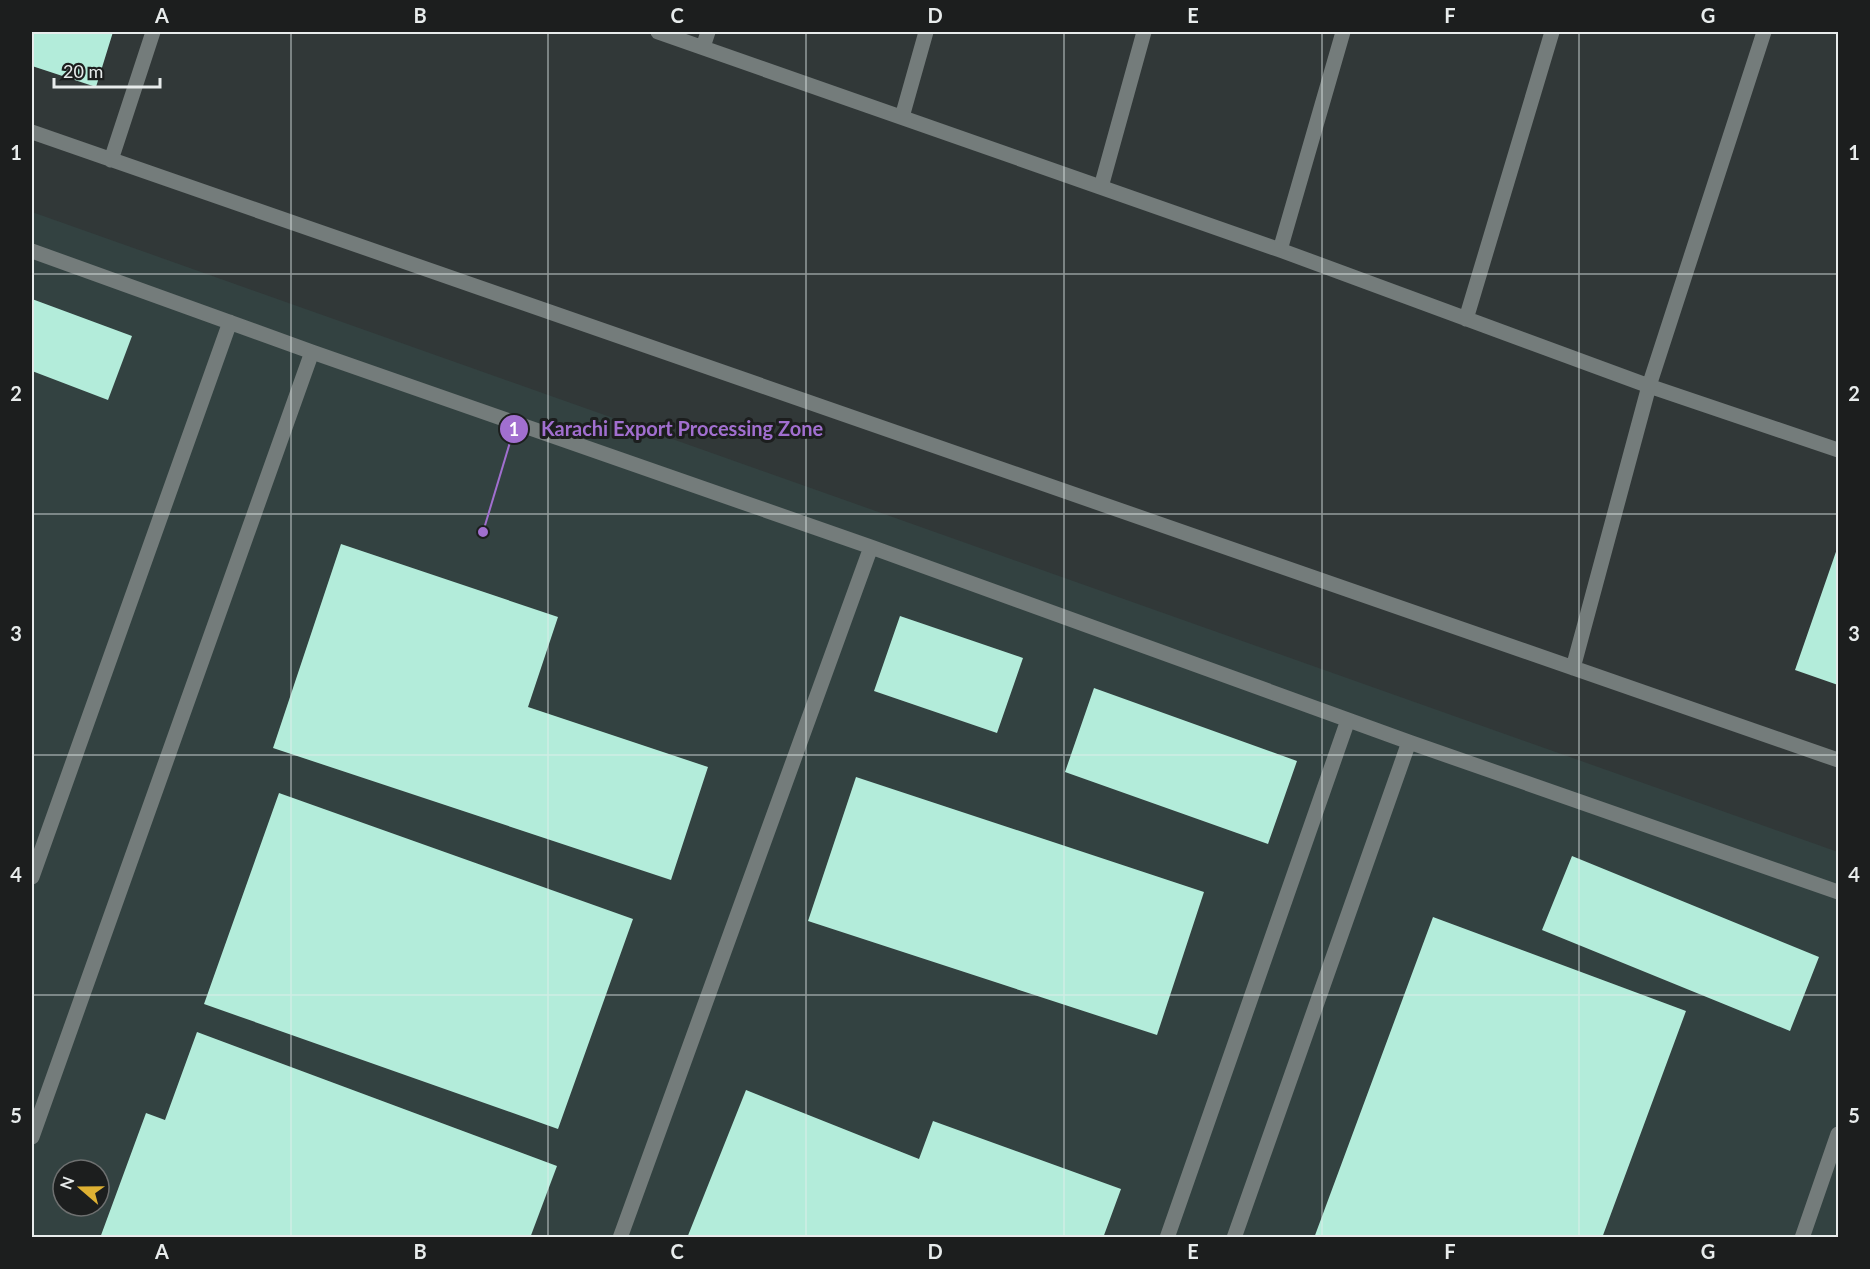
<svg xmlns="http://www.w3.org/2000/svg" width="1870" height="1269" viewBox="0 0 1870 1269" font-family="Lato,sans-serif">
	<style>
		.built { fill: #334241; fill-rule: evenodd }
		.building { fill: #b3ecda }
		.lines { fill: none; stroke-linecap: round; stroke-linejoin: round }
		.minor { stroke: #747c7b; stroke-width: 15 }
		.grid { fill: none; stroke: #e8ecec; stroke-width: 1.5; stroke-opacity: 0.55 }
		.leader { fill: none; stroke: #a16fcf; stroke-width: 2 }
		.callout-dot { fill: #a16fcf; stroke: #1c1e1e; stroke-width: 2 }
		.mark-label { font-size: 18px; text-anchor: middle; font-weight: bold; fill: #fff }
		.callout-label { font-size: 20px; text-anchor: middle; font-weight: bold; fill: #a16fcf; stroke: #1c1e1e; stroke-width: 6; stroke-linejoin: round; paint-order: stroke }
		.neatline { fill: none; stroke: #e8ecec; stroke-width: 2 }
		.grid-label { font-size: 20px; text-anchor: middle; font-weight: bold; fill: #e8ecec }
	</style>
	<rect width="100%" height="100%" fill="#313838"/>
	<path class="built" d="M32 212 1838 852V1237H32ZM63 1170H99V1206H63Z"/>
	<path class="building" d="M32 32H113L96 87 32 66Z
		M32 299 132 336 108 400 32 371Z
		M341 544 558 617 528 707 708 767 671 880 273 748Z
		M1838 546V685L1795 670Z
		M900 616 1023 658 997 733 874 691Z
		M1094 688 1297 761 1268 844 1065 772Z
		M856 777 1204 892 1157 1035 808 921Z
		M279 793 633 919 558 1129 204 1004Z
		M1572 856 1819 957 1790 1031 1542 930Z
		M1433 917 1686 1011 1602 1238H1314Z
		M197 1032 557 1166 530 1238H100L146 1113 165 1120Z
		M746 1090 919 1159 933 1121 1121 1189 1103 1238H687Z"/>
	<g class="lines">
		<path class="minor" d="M658 32 1280 250 1649 386 1838 450
			M703 47 708 32
			M902 117 926 32
			M32 132 1838 760
			M111 160 153 32
			M1101 187 1144 32
			M1280 250 1343 32
			M32 251 312 352 871 547 1409 742 1838 892
			M1466 319 1552 32
			M1573 668 1649 386 1764 32
			M32 877 230 322
			M32 1137 312 352
			M620 1238 871 547
			M1167 1238 1348 720
			M1234 1238 1409 742
			M1802 1238 1838 1134"/>
	</g>
	<path class="grid" d="M291 32V1238M548 32V1238M806 32V1238M1064 32V1238M1322 32V1238M1579 32V1238M32 274H1838M32 514H1838M32 755H1838M32 995H1838"/>
	<path class="leader" d="M483 532L514 429"/>
	<g class="callout-dot">
		<circle cx="483" cy="532" r="6"/>
		<circle cx="514" cy="429" r="15"/>
	</g>
	<g class="mark-label">
		<text x="514" y="436">1</text>
	</g>
	<g class="callout-label">
		<text x="682" y="436">Karachi Export Processing Zone</text>
	</g>
	<rect width="1870" height="1269" fill="none" stroke="#1c1e1e" stroke-width="66"/>
	<g transform="translate(81 1188) rotate(290)"><circle r="28" fill="#1c1e1e" stroke="#6e7070" stroke-width="1.5"/>
	<path d="M0-4.5L10 22L0 15L-10 22Z" fill="#deb133"/>
	<text y="-9" font-size="16" font-weight="bold" text-anchor="middle" fill="#e8ecec">N</text>
	</g>
	<path d="M54 78v9h106v-9" fill="none" stroke="#e8ecec" stroke-width="3"/>
	<text x="63" y="78" font-size="18" fill="#e8ecec" stroke="#1c1e1e" stroke-width="4.5" paint-order="stroke">20 m</text>
	<rect x="33" y="33" width="1804" height="1203" class="neatline"/>
	<g class="grid-label">
		<text x="162" y="23">A</text>
		<text x="420" y="23">B</text>
		<text x="677" y="23">C</text>
		<text x="935" y="23">D</text>
		<text x="1193" y="23">E</text>
		<text x="1450" y="23">F</text>
		<text x="1708" y="23">G</text>
		<text x="16" y="160">1</text>
		<text x="1854" y="160">1</text>
		<text x="16" y="401">2</text>
		<text x="1854" y="401">2</text>
		<text x="16" y="641">3</text>
		<text x="1854" y="641">3</text>
		<text x="16" y="882">4</text>
		<text x="1854" y="882">4</text>
		<text x="16" y="1123">5</text>
		<text x="1854" y="1123">5</text>
		<text x="162" y="1259">A</text>
		<text x="420" y="1259">B</text>
		<text x="677" y="1259">C</text>
		<text x="935" y="1259">D</text>
		<text x="1193" y="1259">E</text>
		<text x="1450" y="1259">F</text>
		<text x="1708" y="1259">G</text>
	</g>
</svg>
